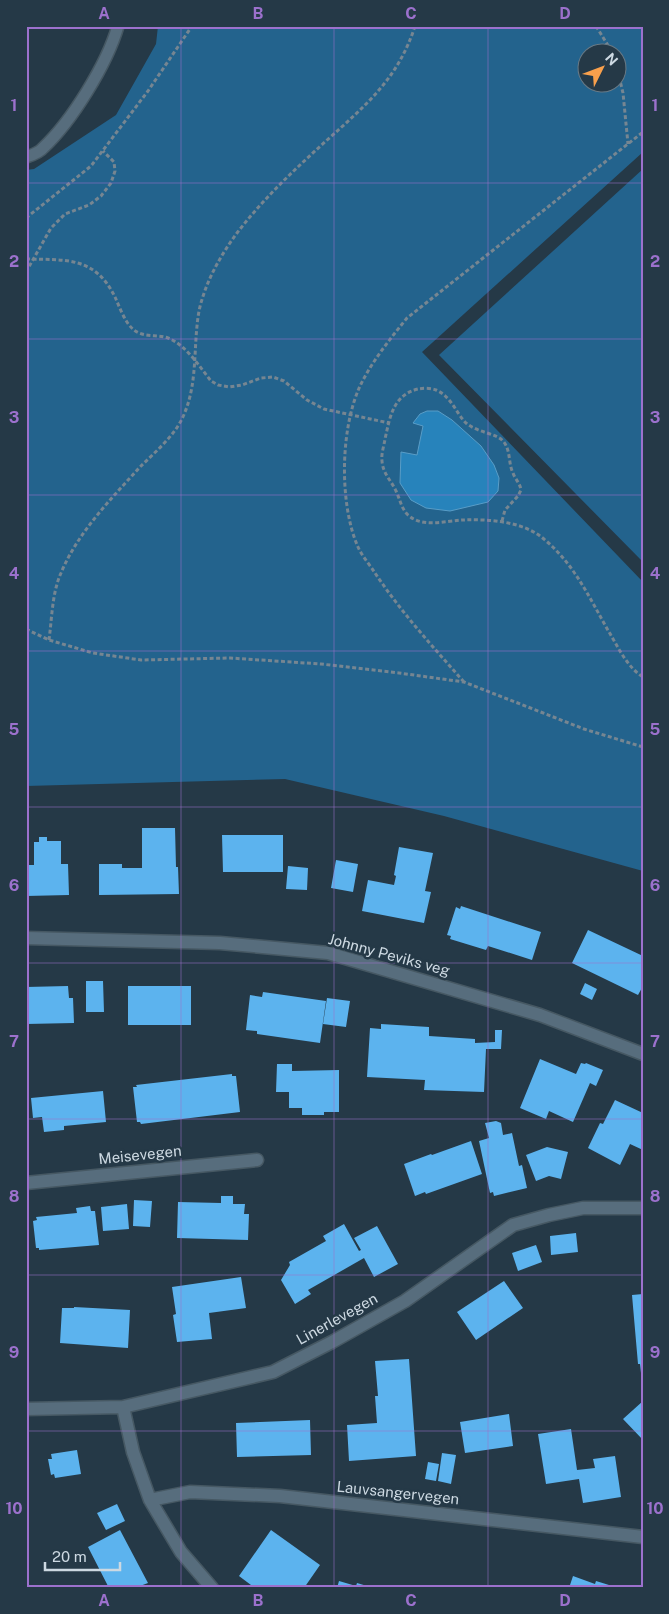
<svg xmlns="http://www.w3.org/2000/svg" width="669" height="1614" viewBox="0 0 669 1614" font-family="'Public Sans',sans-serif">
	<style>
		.green { fill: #23638d; fill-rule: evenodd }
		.water { fill: #2783bb; stroke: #599dc7 }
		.building { fill: #5cb3ee }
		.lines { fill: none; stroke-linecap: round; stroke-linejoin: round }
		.lane-casing { stroke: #465863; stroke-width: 14 }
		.street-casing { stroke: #465863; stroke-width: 15 }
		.path { stroke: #768692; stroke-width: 3; stroke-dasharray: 4 2.5; stroke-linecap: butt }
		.lane { stroke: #576d7d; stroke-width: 11 }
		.street { stroke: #576d7d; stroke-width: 12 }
		.grid { fill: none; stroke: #9c71cd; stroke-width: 1; stroke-opacity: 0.55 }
		.labels { text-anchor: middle; stroke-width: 5; stroke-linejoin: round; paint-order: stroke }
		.street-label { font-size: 15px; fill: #cdd9e2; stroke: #253947 }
		.neatline { fill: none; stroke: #9c71cd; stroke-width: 2 }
		.grid-label { font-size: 16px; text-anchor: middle; font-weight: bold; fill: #9c71cd }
	</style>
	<rect width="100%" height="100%" fill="#253947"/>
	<path class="green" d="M158 26H643V152L422 352 643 582V871L444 816 285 779 26 786V170L34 169 116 115 156 44ZM586 52H616V82H586Z
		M643 169V562L439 355Z"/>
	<path class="water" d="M427 411H438L452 420 481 446 494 465 499 478 498 491 488 502 450 511 426 508 411 500 400 483 401 452 417 455 423 426 413 423 420 414Z"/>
	<path class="building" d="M142 828H175L176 867H178L179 894 99 895V864H122V868H142Z
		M222 835H283V872H223Z
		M39 837H47V841H61V864H68L69 895 26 896V865H34V842H39Z
		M399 847 433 853 425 891 431 892 424 923 362 911 368 880 394 885 396 876 394 875Z
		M336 860 358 864 353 892 331 888Z
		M288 866 308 868 307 890 286 889Z
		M461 906 541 932 532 960 488 946 486 950 450 939 451 936 447 935 456 907 460 909Z
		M588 930 643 956V986L638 995 572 963Z
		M86 981H103L104 1012H86Z
		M585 983 597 989 592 1000 580 994Z
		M68 986 69 998H73L74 1023 26 1024V987Z
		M128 986H191V1025H128Z
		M263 992 326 1001 320 1043 257 1034V1031L246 1030 250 995 262 997Z
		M327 998 350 1001 346 1027 323 1024Z
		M381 1024 429 1027V1036L475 1039V1043L495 1042V1030H502L501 1049H486L484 1092 424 1090 425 1080 367 1077 370 1028 381 1029Z
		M540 1059 576 1074 581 1063 585 1064 586 1063 603 1070 596 1086 590 1083 573 1122 549 1111 546 1119 520 1108Z
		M277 1064H292V1071L339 1070V1112H324V1115H302V1108H289V1092H276Z
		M232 1074V1076H236L240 1112 141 1124 140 1122H137L133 1087H137L136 1085Z
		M103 1091 106 1122 64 1126V1130L44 1132 42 1117 33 1118 31 1098Z
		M615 1100 643 1113V1150L630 1144 620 1165 588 1148 600 1123 603 1124Z
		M496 1121 501 1123 503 1135 512 1133 519 1166 522 1165 527 1188 494 1196 493 1192 490 1193 479 1141 489 1138 485 1123Z
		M471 1141 482 1174 426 1194 425 1192 415 1196 404 1164 431 1154 432 1155Z
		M547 1147 568 1152 561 1179 549 1176 536 1181 526 1155Z
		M221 1196H233V1204H245L244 1214H249L248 1240 177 1238 178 1202 221 1203Z
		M134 1200 152 1201 150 1227 133 1226Z
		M127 1204 129 1229 103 1231 101 1207Z
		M90 1206 91 1211H95L99 1245 39 1250V1248H36L33 1221 37 1220 36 1217 77 1213 76 1208Z
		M344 1224 359 1251 361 1250 354 1238 377 1226 398 1264 374 1277 364 1258 308 1290 311 1294 295 1304 281 1280 290 1265 289 1262 326 1241 323 1236Z
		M576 1233 578 1252 551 1255 550 1236Z
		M536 1245 542 1262 518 1271 512 1253Z
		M241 1277 246 1308 209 1313 212 1339 177 1342 173 1315 176 1314 172 1287Z
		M504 1281 523 1308 476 1340 457 1312Z
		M643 1294V1373H641L640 1364H638L632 1295Z
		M74 1307 130 1310 128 1348 60 1343 62 1308H74Z
		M409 1359 416 1456 349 1461 347 1425 377 1423 375 1396H378L375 1361Z
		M643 1401V1440L623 1419Z
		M509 1414 513 1446 465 1453 460 1422Z
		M310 1420 311 1455 237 1457 236 1423Z
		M571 1429 577 1470 595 1468 593 1459 615 1456 621 1497 583 1503 579 1479 546 1484 538 1434Z
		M77 1450 81 1474 55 1478 54 1474 51 1475 48 1459H52L51 1454Z
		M442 1453 456 1455 451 1484 438 1481Z
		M428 1462 439 1464 436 1481 425 1479Z
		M117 1504 125 1521 106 1530 97 1513Z
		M120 1530 148 1583 140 1586 141 1588H109L88 1547Z
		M271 1530 320 1565 304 1588H255L239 1576Z
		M573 1576 595 1584 596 1581 609 1585 607 1588H569Z
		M339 1581 356 1586 357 1583 367 1586V1588H337Z"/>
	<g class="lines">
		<defs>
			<path id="lane" d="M26 157C32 155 39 153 43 148 72 121 107 64 118 26"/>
			<path id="street" d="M26 938 220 943 328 953 540 1015 643 1054
				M26 1183 257 1160
				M123 1407 133 1452 150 1500 181 1552 212 1588
				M26 1409 123 1407 273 1372 332 1342 405 1301 513 1225 549 1215 583 1208H643
				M150 1500 190 1492 280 1496 643 1537"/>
		</defs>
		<use href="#lane" class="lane-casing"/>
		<use href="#street" class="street-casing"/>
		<path class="path" d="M596 26 612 52
			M616 64 623 93 628 144
			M26 218 91 166 148 91 192 26
			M26 259C65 260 95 256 115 297 120 308 125 323 134 330 144 338 157 334 168 338 186 345 199 366 211 381L218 385 229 387 242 385 261 378 273 377 284 381 307 400 324 409 389 423
			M26 272 51 228 65 214 89 205 101 196 111 183 115 171 114 162 103 151
			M502 521 505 510 518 496 521 490C520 483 515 479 513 473 508 463 511 450 503 441 496 433 478 433 466 423 456 413 451 396 436 390 431 388 423 388 418 389 393 395 390 417 385 439 384 446 381 454 382 461 383 474 391 480 396 491 400 499 401 508 408 515 422 528 445 521 462 520 489 519 524 521 545 540 575 565 590 599 609 632 618 647 627 667 643 677
			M26 629 49 640 93 653 141 660 230 658 321 664 399 673 464 682 584 729 643 747
			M49 640C52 618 52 593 61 573 78 532 111 499 140 467 156 451 177 434 185 412 198 380 193 345 199 311 205 283 220 256 237 233 263 199 294 170 326 141 366 105 398 79 415 26
			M464 682C433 647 401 612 375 573 370 565 362 556 358 547 339 504 340 427 361 384 373 360 390 339 407 318L643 132"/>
		<use href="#lane" class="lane"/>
		<use href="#street" class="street"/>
	</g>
	<path class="grid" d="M181 26V1588M334 26V1588M488 26V1588M26 183H643M26 339H643M26 495H643M26 651H643M26 807H643M26 963H643M26 1119H643M26 1275H643M26 1431H643"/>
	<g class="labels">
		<g class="street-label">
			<text transform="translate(389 955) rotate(15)" y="5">Johnny Peviks veg</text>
			<text transform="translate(140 1155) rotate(-6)" y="5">Meisevegen</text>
			<text transform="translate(337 1319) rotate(-29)" y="5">Linerlevegen</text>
			<text transform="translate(398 1493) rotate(6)" y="5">Lauvsangervegen</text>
		</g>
	</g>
	<rect width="669" height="1614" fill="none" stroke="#253947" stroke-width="55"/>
	<g transform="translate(602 68) rotate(48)"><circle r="24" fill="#253947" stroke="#687985"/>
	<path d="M0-4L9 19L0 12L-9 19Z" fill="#f9a04c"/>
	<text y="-8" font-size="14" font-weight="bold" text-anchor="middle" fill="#cdd9e2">N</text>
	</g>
	<path d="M45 1562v8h75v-8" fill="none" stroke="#cdd9e2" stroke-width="2.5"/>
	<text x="52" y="1562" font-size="15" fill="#cdd9e2" stroke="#253947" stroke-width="4" paint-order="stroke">20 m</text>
	<rect x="28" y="28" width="614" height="1558" class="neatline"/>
	<g class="grid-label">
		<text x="104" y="19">A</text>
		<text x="258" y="19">B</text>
		<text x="411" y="19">C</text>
		<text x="565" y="19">D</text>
		<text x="14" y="111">1</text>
		<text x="655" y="111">1</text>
		<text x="14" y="267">2</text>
		<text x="655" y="267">2</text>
		<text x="14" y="423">3</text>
		<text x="655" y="423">3</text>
		<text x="14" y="579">4</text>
		<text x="655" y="579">4</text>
		<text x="14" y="735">5</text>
		<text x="655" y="735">5</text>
		<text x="14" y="891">6</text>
		<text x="655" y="891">6</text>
		<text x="14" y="1047">7</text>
		<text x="655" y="1047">7</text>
		<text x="14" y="1202">8</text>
		<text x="655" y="1202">8</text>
		<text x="14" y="1358">9</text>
		<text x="655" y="1358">9</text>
		<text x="14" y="1514">10</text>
		<text x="655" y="1514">10</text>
		<text x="104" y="1606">A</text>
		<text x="258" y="1606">B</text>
		<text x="411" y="1606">C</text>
		<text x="565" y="1606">D</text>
	</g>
</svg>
